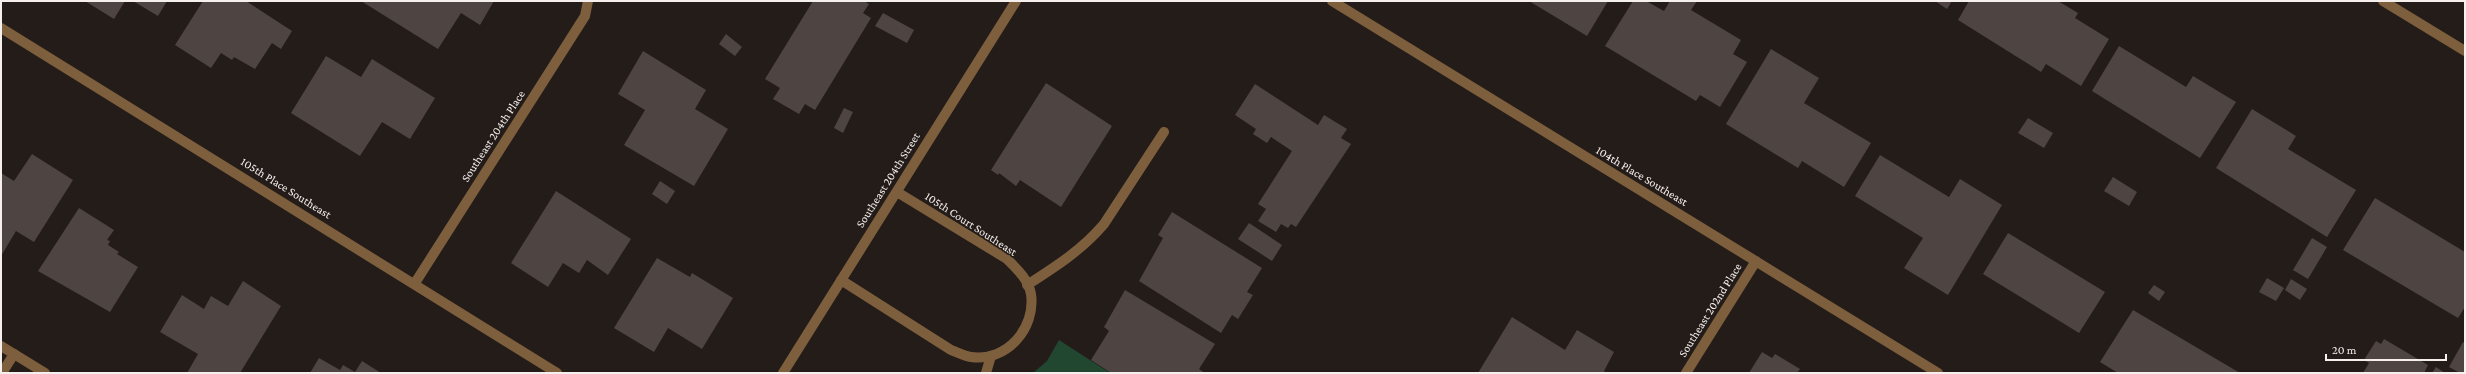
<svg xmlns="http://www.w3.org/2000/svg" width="2466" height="374" viewBox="0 0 2466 374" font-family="'Crimson Pro',serif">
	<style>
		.green { fill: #224730 }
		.building { fill: #4e4542 }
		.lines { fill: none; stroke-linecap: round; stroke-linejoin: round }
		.service { stroke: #7d5e3d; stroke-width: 10 }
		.minor { stroke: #7d5e3d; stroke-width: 10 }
		.labels { text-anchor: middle; stroke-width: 3.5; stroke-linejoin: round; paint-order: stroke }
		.street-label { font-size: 12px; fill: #f5efed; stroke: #241c19 }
	</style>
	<rect width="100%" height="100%" fill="#241c19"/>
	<path class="green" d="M1059 340 1110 373H1033L1047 361Z"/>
	<path class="building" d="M85 1H125L114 19Z
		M133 1H167L158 16Z
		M203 1H246L292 31 281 49 272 43 255 69 234 57 232 60 221 53 211 68 175 45Z
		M361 1H494L480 25 461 13 438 49Z
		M813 1H864L869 4 863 13 871 18 815 110 805 104 799 114 773 99 780 88 765 79Z
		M1529 1H1608L1587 36Z
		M1633 1H1646L1664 11 1670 1H1697L1691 10 1741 40 1733 54 1747 62 1720 107 1700 95 1696 101 1605 46Z
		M1935 1H1952L1947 9Z
		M1969 1H2058L2078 13 2075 18 2109 39 2081 86 2046 64 2041 72 1958 20Z
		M883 13 914 30 907 43 875 26Z
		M726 34 742 47 735 56 719 44Z
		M2119 46 2186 87 2193 76 2236 102 2200 158 2092 91Z
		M1771 49 1819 78 1804 103 1871 143 1844 187 1802 161 1798 168 1726 124Z
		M643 51 706 90 695 109 728 129 694 186 624 145 645 110 618 94Z
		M326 56 361 77 372 59 435 98 410 139 382 122 360 156 291 113Z
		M1046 83 1112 126 1061 207 1020 180 1016 186 999 173 998 175 991 170Z
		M1255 84 1318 125 1324 115 1347 129 1341 138 1351 144 1296 227 1291 224 1288 228 1281 224 1276 232 1258 221 1266 209 1258 204 1292 151 1271 137 1267 143 1253 134 1256 129 1235 115Z
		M844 108 853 112 843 133 834 128Z
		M2252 109 2296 136 2288 149 2356 190 2327 237 2216 168Z
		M2028 118 2053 133 2044 148 2018 133Z
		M32 154 73 180 34 242 16 231 1 256V173L14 181Z
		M1880 155 1949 197 1960 179 2002 205 1948 295 1904 268 1923 238 1855 196Z
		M2113 177 2137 192 2129 206 2104 191Z
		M660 181 675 191 667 204 652 194Z
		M556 191 631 239 608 275 587 260 579 273 563 263 548 287 511 263Z
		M2375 198 2465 252V307L2458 318 2343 250Z
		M79 208 114 230 107 240 110 241 108 245 119 252 117 254 138 267 110 312 38 271Z
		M1172 212 1262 268 1247 292 1253 295 1238 319 1232 315 1221 333 1139 281 1163 238 1158 235Z
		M1249 223 1282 245 1272 261 1238 239Z
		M2008 233 2105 292 2079 333 1983 274Z
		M2312 238 2327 247 2308 279 2293 270Z
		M657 258 690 277 692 273 733 298 702 349 668 328 654 352 614 328Z
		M2267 278 2284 288 2276 301 2259 292Z
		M2291 279 2307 289 2300 300 2285 290Z
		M243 281 281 306 240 373H187L198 354 160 332 182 295 204 309 211 296 228 306Z
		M2154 285 2165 292 2159 301 2148 293Z
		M1125 290 1215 344 1199 369 1205 373H1111L1091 360 1109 331 1104 327Z
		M2133 310 2240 373H2118L2100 362Z
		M1512 317 1565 350 1577 330 1614 352 1604 371 1606 373H1478Z
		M2384 339 2428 365 2424 373H2363L2369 363 2364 360 2376 341 2381 344Z
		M2463 342 2465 344V373H2460L2449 367Z
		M1762 352 1772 358 1775 354 1800 369 1797 373H1749Z
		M319 358 340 370 343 365 355 372 362 361 381 373H310Z
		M2436 367 2445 373H2432Z"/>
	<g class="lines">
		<path class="service" d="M1027 285C1055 267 1082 250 1104 224L1164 132
			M2 373 14 354
			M986 373 991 356"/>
		<path class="minor" d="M1332 1 1938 373
			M2383 1 2465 51
			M1 28 557 373
			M841 280 951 350C957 352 964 356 971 357 1007 362 1036 328 1031 294 1028 279 1017 269 1007 259L897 192
			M415 283 585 16 588 1
			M1 346 45 373
			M783 373 1016 1
			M1686 373 1756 261"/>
	</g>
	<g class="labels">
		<g class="street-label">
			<text transform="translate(493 136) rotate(-57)" y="4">Southeast 204th Place</text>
			<text transform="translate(1642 176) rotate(31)" y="4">104th Place Southeast</text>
			<text transform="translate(888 180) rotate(-58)" y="4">Southeast 204th Street</text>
			<text transform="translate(286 188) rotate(32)" y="4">105th Place Southeast</text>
			<text transform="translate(971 224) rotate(33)" y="4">105th Court Southeast</text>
			<text transform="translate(1710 310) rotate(-58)" y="4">Southeast 202nd Place</text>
		</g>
	</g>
	<rect width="2466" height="374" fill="none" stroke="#f5efed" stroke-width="4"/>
	<path d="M2326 354v6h120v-6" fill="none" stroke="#f5efed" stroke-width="2"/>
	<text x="2332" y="354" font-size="12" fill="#f5efed" stroke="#241c19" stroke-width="3" paint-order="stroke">20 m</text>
</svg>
